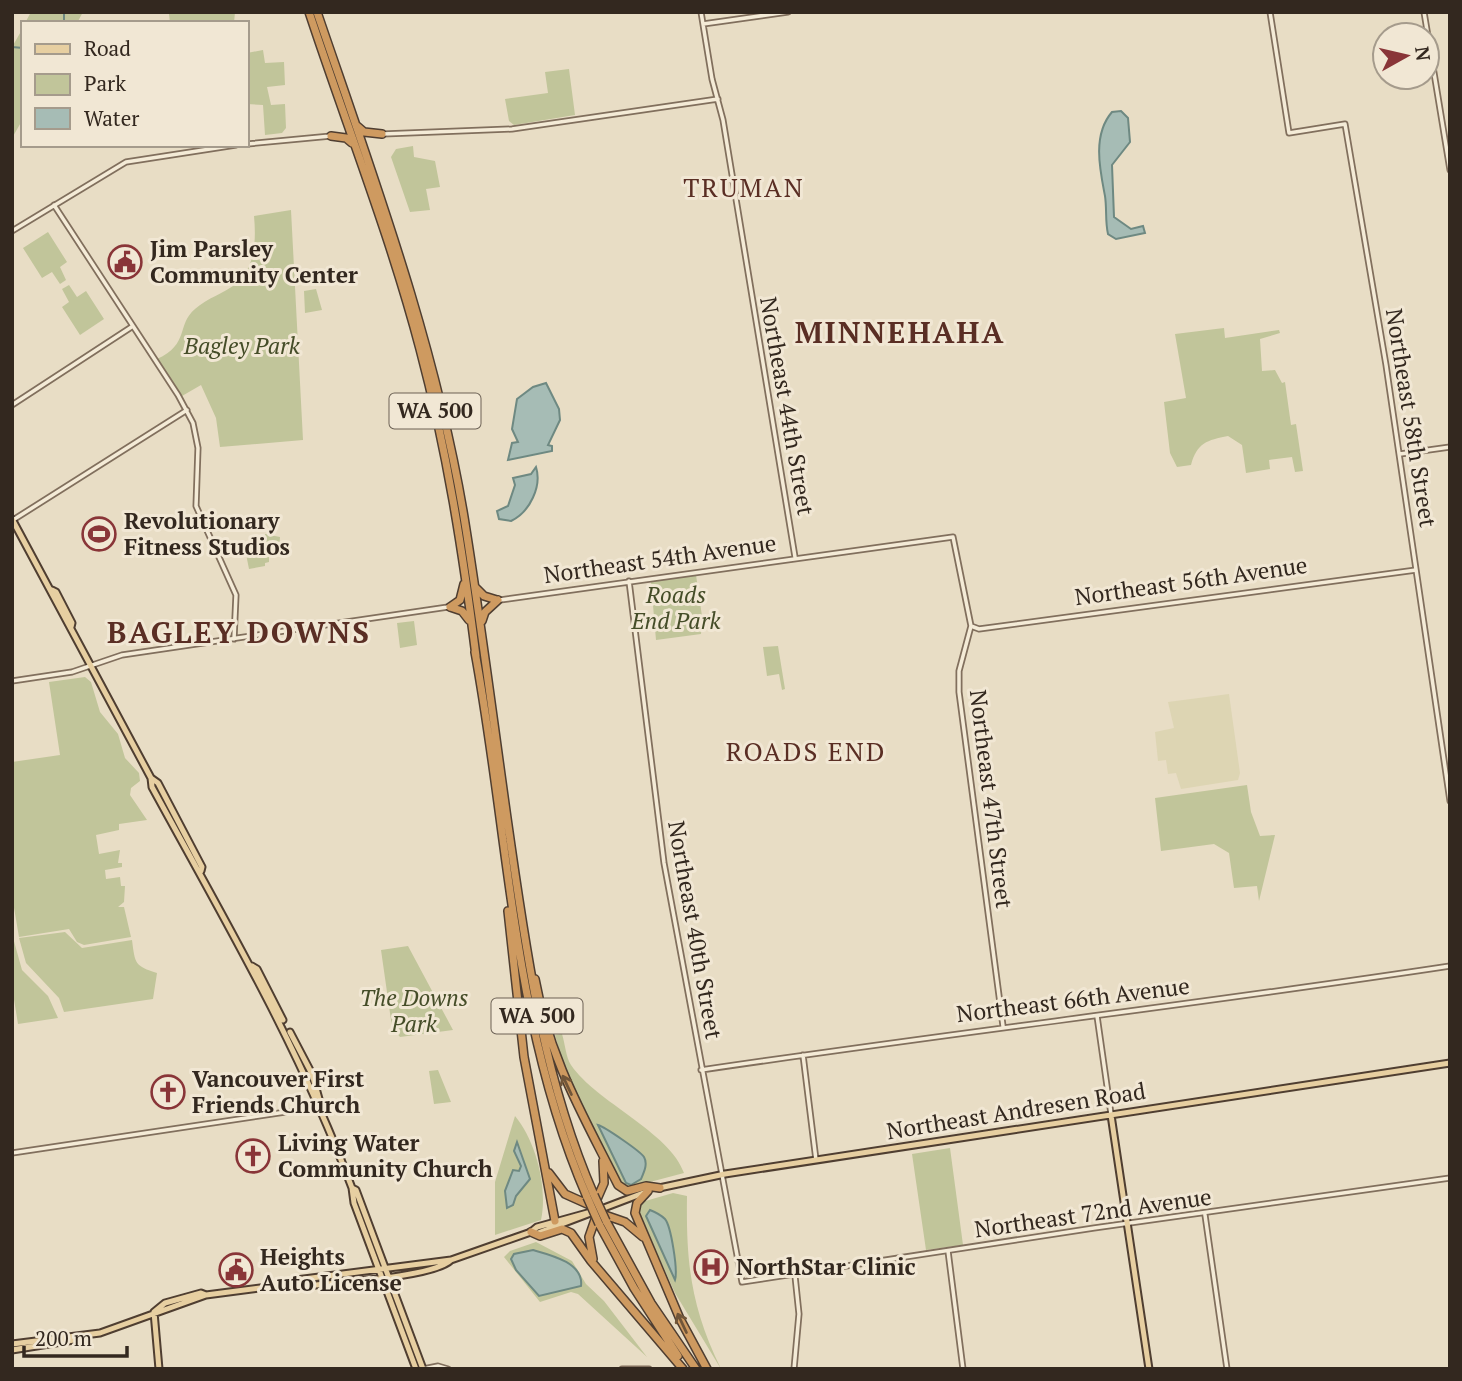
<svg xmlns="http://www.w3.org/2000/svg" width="1462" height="1381" viewBox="0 0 1462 1381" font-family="'PT Serif',serif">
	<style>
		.farmland { fill: #ddd5b3 }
		.green { fill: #c1c59a }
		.water { fill: #a6bcb5; stroke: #6e8982; stroke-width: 2 }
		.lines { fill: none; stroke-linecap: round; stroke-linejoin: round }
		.stream { stroke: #6e8982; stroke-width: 2 }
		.minor-casing { stroke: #816f5d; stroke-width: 7 }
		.major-casing { stroke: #4f3e31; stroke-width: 9 }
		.highway-casing { stroke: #4f3e31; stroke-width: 10 }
		.minor { stroke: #f4ebd7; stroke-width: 3.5 }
		.major { stroke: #e7cfa1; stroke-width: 5 }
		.highway { stroke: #ce9a60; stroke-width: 7 }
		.highway-bridge-casing { stroke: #4f3e31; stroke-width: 10; stroke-linecap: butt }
		.highway-bridge { stroke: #ce9a60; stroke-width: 7 }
		.oneway { stroke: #715639 }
		.labels { text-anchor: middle; stroke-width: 6; stroke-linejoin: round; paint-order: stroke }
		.shield { fill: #f1e7d4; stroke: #6c6155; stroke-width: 2 }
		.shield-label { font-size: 21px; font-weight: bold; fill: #33281f }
		.poi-label { font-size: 23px; font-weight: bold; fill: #33281f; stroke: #f1e7d4; text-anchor: start }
		.park-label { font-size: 23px; font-style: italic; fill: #454d28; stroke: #f1e7d4 }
		.street-label { font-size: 23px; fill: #33281f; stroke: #f1e7d4 }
		.quarter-label { font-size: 26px; letter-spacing: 2px; fill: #5a2e24; stroke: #f1e7d4 }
		.district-label { font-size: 30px; font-weight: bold; letter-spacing: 2px; fill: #5a2e24; stroke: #f1e7d4 }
	</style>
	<rect width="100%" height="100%" fill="#e8ddc5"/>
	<path class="farmland" d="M1229 694 1240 773 1238 780 1181 789 1176 773 1168 774 1166 760 1158 761 1155 732 1174 728 1168 702Z"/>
	<path class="green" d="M31 12H83L77 23H25Z
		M153 12H235L234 23H170L169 14Z
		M23 28V119L12 138V47Z
		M263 50 265 63 284 62 285 85 267 87 271 105 285 104 286 128 282 133 265 135 263 105 247 104V53Z
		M569 69 575 115 514 125 509 121 505 99 548 93 545 72Z
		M413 146 414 157 435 161 440 187 426 189 430 210 410 212 391 157 396 149Z
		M291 210 303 440 220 447 216 418 201 385 182 396 157 359C190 344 176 325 195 309 207 298 225 293 237 283 256 266 256 238 254 216Z
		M48 232 67 262 60 267 66 280 60 284 52 272 42 278 23 248Z
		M69 285 77 297 86 291 104 319 80 335 62 307 69 302 62 289Z
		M316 289 322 310 305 313 304 291Z
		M1224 328 1225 338 1279 330 1280 333 1260 339 1262 371 1275 370 1282 383 1285 382 1291 425 1296 424 1303 471 1295 472 1292 457 1269 460 1270 469 1246 473 1242 445 1228 436C1207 440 1197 443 1191 465L1177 467 1170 453 1164 402 1186 398 1175 334Z
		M265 534 280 537 279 551 269 552V562L265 563V566L249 569 246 554 264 548Z
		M696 575 702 616 701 634 656 640 651 582Z
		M414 621 417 645 400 648 397 623Z
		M778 646 785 689 782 690 779 674 767 676 763 647Z
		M85 677 91 682 100 712 118 734 125 758 139 773 140 781 131 788 130 795 147 820 119 824V830L96 835 99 854 120 850 118 863H122V867L105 870 106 879 120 877 121 886H125L124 902 118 907H124L131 937 84 945 77 942 69 929 19 937 12 896V762L60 755 49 682Z
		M1247 785 1251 812 1260 836 1275 835 1259 901 1257 886 1234 888 1229 853 1214 844 1161 851 1155 798Z
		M65 932 82 948 132 940C135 964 135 966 157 973L153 999 64 1012 59 998 26 963 19 938Z
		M12 934 22 970 48 996 58 1018 18 1024 12 987Z
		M408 946 453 1030 400 1037 392 1027 381 950Z
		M562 1034C565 1043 566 1058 571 1065 596 1102 670 1132 684 1173L631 1187 624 1186 618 1179 566 1074 555 1035Z
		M438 1070 451 1102 434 1104 429 1071Z
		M515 1116C536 1141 548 1188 541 1220L495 1235V1182Z
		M950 1148 963 1245 926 1250 912 1154Z
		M673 1193 687 1196C686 1264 691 1307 721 1369L675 1293 637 1209 642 1202Z
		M536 1242 572 1261 586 1284 604 1301 647 1357 578 1294 571 1292 540 1302 504 1257 510 1251Z"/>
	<path class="water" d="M1121 111 1128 118 1130 142 1112 165 1114 217 1131 229 1143 226 1145 233 1116 239 1108 234C1105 221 1107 209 1105 196 1100 170 1092 135 1112 112Z
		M546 383 559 409 560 420 548 445 552 446V451L508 460 512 443 518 442 512 429 517 399 533 387Z
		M536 467C542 486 530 512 511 521L499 519 497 511 508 506 515 485 513 478 531 474Z
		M598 1125C605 1127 640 1151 644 1157 648 1164 644 1172 641 1179L631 1185 626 1183Z
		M517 1142 530 1179 516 1196 513 1205 507 1208 505 1191 513 1170 519 1171 521 1166 514 1151Z
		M650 1210C655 1212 661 1215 665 1219 671 1226 678 1270 675 1280L646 1216Z
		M533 1250C551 1255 584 1263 581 1286L539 1296 516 1270 511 1259 514 1254Z"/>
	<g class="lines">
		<path class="stream" d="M64 23V12
			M12 47 23 48"/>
		<defs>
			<path id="minor" d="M701 12 712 79 723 120 795 557
				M1270 12 1289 133 1345 124 1386 365 1450 801
				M1424 12 1450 170
				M703 24 788 12
				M383 134 512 129 718 99
				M247 144 331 136
				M54 205 178 395 193 423 198 448 196 506 236 595 234 639
				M12 231 126 162 236 145
				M12 405 133 326
				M1400 454 1450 447
				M13 520 187 410
				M629 581 664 863 742 1282 1094 1228 1450 1178
				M500 600 953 537 971 626 959 671V692L1003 1026
				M971 626 979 629 1416 570
				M12 681 72 672 122 655 448 607
				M1097 1016 1111 1114
				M803 1055 816 1160
				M701 1070C950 1033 1200 1004 1450 966
				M12 1153 319 1107
				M1205 1215 1227 1369
				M948 1251 963 1369
				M423 1369 438 1366 448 1369
				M622 1369H649
				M794 1369 799 1314 795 1276"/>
			<path id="major" d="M12 519 151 778 158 783 202 867 201 871
				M52 590 56 592 72 623 71 627
				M151 778 152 787C224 919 299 1046 352 1188L356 1190 423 1369
				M252 966 257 969 283 1020
				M290 1032 312 1074 321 1106
				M1111 1115 1149 1369
				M352 1188 354 1203 416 1369
				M659 1188 725 1174 1450 1063
				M538 1233 646 1192
				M291 1284 296 1280 451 1260
				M154 1312 165 1303 201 1293 206 1295 291 1284 297 1287C327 1283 433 1278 451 1260L531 1232 537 1227 591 1212
				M154 1312 159 1369
				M12 1344 100 1333 206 1295
				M12 1350 80 1339 84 1336"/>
			<path id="highway" d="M309 12C346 124 390 235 420 349 447 450 463 553 476 656
				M317 12C374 179 435 343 464 517 481 622 494 727 509 832 527 957 543 1078 594 1195
				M357 126 364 132 382 134
				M331 136 346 138 352 143
				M475 587 484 596 497 600
				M450 607 462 611 469 620
				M450 607 460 600 464 584
				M482 621 485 612 498 600
				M475 652C509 835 512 1025 587 1197
				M508 911 524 1057 555 1221
				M535 979C550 1060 582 1113 618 1185L627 1191 646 1186 660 1188
				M549 1173 565 1194 594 1207
				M648 1191 637 1203 635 1213 680 1319 707 1369
				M594 1206 604 1183 603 1161
				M599 1213 625 1222 643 1237
				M606 1221 651 1303 696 1369
				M599 1224 634 1288 678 1356
				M531 1232 540 1236 562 1229 571 1233 591 1261 683 1369
				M593 1259 589 1237 597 1214"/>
		</defs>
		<use href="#minor" class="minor-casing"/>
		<use href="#major" class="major-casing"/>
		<use href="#highway" class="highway-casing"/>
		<use href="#minor" class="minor"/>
		<use href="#major" class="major"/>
		<use href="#highway" class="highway"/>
		<defs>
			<path id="highway-bridge" d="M594 1195 606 1221
				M587 1197 599 1224"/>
		</defs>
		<use href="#highway-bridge" class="highway-bridge-casing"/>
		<use href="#highway-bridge" class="highway-bridge"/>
	</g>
	<defs><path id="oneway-shaft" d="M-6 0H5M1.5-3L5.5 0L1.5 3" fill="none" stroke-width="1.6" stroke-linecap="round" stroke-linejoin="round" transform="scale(1.75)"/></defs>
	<g class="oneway">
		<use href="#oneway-shaft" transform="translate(567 1085) rotate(-115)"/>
		<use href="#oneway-shaft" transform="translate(682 1323) rotate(-115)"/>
	</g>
	<defs>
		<symbol id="civic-ring" viewBox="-11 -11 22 22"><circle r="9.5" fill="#f1e7d4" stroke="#893538" stroke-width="1.5"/><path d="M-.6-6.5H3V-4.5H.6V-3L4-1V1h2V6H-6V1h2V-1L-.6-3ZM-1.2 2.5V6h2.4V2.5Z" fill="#893538"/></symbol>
		<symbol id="stadium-ring" viewBox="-11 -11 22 22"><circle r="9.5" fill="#f1e7d4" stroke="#893538" stroke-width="1.5"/><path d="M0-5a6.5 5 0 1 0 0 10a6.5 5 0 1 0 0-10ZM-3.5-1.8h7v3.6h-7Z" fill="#893538"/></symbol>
		<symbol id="church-ring" viewBox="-11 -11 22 22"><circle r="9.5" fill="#f1e7d4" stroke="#893538" stroke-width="1.5"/><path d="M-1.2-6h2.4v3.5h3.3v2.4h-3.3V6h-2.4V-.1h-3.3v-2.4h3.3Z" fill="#893538"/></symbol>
		<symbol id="hospital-ring" viewBox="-11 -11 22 22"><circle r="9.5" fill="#f1e7d4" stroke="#893538" stroke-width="1.5"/><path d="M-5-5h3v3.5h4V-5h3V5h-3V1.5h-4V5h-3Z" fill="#893538"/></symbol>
	</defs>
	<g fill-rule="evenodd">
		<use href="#civic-ring" x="106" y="243" width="38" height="38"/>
		<use href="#stadium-ring" x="80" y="515" width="38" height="38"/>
		<use href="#church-ring" x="149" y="1073" width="38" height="38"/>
		<use href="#church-ring" x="234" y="1137" width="38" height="38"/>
		<use href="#hospital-ring" x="692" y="1248" width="38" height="38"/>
		<use href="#civic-ring" x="217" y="1251" width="38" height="38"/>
	</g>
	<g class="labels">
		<g class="shield">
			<rect x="389.5" y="393.5" width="91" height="35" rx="5"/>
			<rect x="491.5" y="998.5" width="91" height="35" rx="5"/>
		</g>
		<g class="shield-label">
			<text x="435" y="418">WA 500</text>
			<text x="537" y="1023">WA 500</text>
		</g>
		<g class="poi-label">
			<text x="150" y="257">Jim Parsley<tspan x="150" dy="26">Community Center</tspan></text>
			<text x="124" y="529">Revolutionary<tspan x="124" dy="26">Fitness Studios</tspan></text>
			<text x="192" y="1087">Vancouver First<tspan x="192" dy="26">Friends Church</tspan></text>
			<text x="278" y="1151">Living Water<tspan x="278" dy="26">Community Church</tspan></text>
			<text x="260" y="1265">Heights<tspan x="260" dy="26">Auto License</tspan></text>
			<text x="736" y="1275">NorthStar Clinic</text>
		</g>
		<g class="park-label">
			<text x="242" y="354">Bagley Park</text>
			<text x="676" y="603">Roads<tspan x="676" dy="26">End Park</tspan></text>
			<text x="414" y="1006">The Downs<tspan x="414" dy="26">Park</tspan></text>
		</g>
		<g class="street-label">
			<text transform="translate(787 406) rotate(80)" y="8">Northeast 44th Street</text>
			<text transform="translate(1411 418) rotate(81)" y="8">Northeast 58th Street</text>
			<text transform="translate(660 559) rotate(-8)" y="8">Northeast 54th Avenue</text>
			<text transform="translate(1191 581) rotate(-8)" y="8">Northeast 56th Avenue</text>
			<text transform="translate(991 799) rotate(83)" y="8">Northeast 47th Street</text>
			<text transform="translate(695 930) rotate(80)" y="8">Northeast 40th Street</text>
			<text transform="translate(1073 1000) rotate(-7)" y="8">Northeast 66th Avenue</text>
			<text transform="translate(1016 1111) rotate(-9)" y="8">Northeast Andresen Road</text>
			<text transform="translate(1093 1213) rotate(-8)" y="8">Northeast 72nd Avenue</text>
		</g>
		<g class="quarter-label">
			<text x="744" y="197">TRUMAN</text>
			<text x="806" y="761">ROADS END</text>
		</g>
		<g class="district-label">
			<text x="900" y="343">MINNEHAHA</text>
			<text x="239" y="643">BAGLEY DOWNS</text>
		</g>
	</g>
	<rect width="1462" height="1381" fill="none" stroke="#33281f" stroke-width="28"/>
	<rect x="21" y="21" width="228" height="126" fill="#f1e7d4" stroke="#a59b8c" stroke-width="2"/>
	<rect x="35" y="44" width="35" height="10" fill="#e7cfa1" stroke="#a59b8c" stroke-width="2"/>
	<text x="84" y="56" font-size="21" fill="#33281f">Road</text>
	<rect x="35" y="74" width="35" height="21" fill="#c1c59a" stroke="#a59b8c" stroke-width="2"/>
	<text x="84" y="91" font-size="21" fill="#33281f">Park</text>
	<rect x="35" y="108" width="35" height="21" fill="#a6bcb5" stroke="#a59b8c" stroke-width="2"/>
	<text x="84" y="126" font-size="21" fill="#33281f">Water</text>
	<g transform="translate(1406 56) rotate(82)"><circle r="33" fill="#f1e7d4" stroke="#a59b8c" stroke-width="2"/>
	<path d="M0-5L12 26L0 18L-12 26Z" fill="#893538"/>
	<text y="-10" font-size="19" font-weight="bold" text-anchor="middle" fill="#33281f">N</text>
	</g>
	<path d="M24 1346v10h103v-10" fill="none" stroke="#33281f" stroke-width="3.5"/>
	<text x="35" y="1346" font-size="21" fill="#33281f" stroke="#f1e7d4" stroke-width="5" paint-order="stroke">200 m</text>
</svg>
